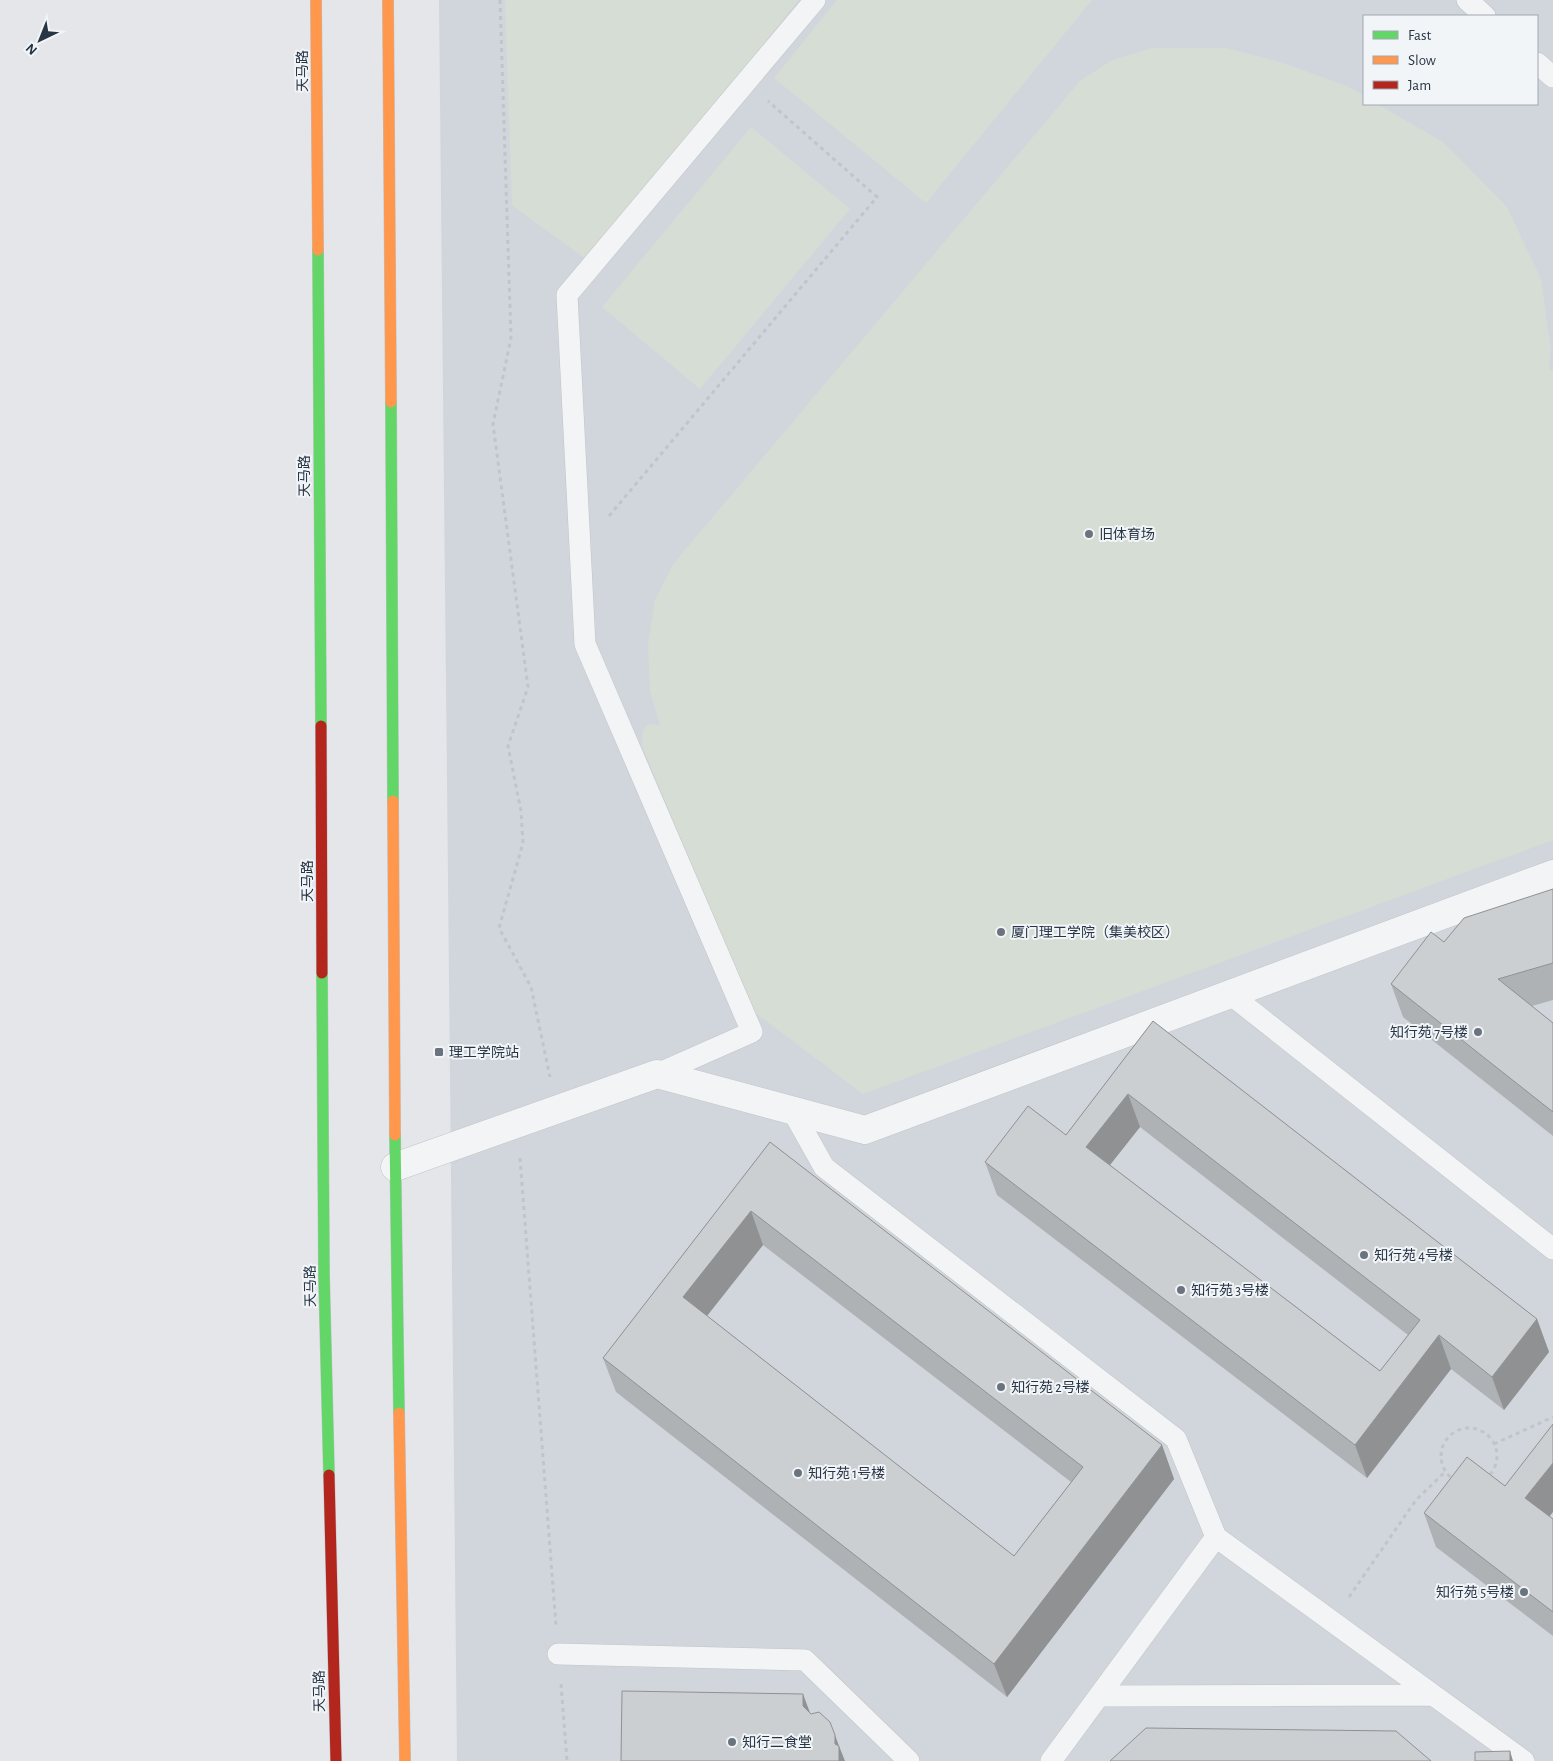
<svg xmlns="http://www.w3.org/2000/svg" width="1553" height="1761" viewBox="0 0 1553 1761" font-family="'Alegreya Sans','Noto Sans SC',sans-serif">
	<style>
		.built { fill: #d1d6dd; fill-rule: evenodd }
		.green { fill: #d5ddd4 }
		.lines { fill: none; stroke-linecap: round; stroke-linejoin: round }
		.lane-casing { stroke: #c2c4c7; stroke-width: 22 }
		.street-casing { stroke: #c2c4c7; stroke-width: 29 }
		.fast-casing { stroke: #c0c3c7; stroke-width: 12 }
		.slow-casing { stroke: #c0c3c7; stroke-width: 12 }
		.jam-casing { stroke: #c0c3c7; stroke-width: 12 }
		.path { stroke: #c1c5c9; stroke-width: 3; stroke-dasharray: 4 4; stroke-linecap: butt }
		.lane { stroke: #f3f4f6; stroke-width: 21 }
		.street { stroke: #f3f4f6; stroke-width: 28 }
		.fast { stroke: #63d668; stroke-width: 11 }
		.slow { stroke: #ff974d; stroke-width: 11 }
		.jam { stroke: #b3261e; stroke-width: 11 }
		.wall { fill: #afb2b5; fill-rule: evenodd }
		.shaded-wall { fill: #8f9193 }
		.building { fill: #cccfd2; stroke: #8f9193; fill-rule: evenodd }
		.poi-dot { fill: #6a737e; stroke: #f2f5f8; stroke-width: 2 }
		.labels { text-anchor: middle; stroke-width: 4; stroke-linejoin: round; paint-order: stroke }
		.street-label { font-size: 14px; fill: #283545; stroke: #f2f5f8 }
		.poi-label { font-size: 14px; fill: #283545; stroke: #f2f5f8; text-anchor: start }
	</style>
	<rect width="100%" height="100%" fill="#e4e6e9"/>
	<path class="built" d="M439 0H1553V1761H457ZM1364 16H1537V104H1364Z"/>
	<path class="green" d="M505 0H799L587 260 512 205Z
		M837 0H1092L926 203 774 78Z
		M1152 48H1226L1280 62 1347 86 1364 96V104H1377L1443 142 1507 207 1541 279 1551 350 1549 370H1553V840L863 1094 753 1011 642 746 643 730 648 724 660 725 650 691 648 644 655 600 674 563 1080 81 1112 60Z
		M751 127 850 209 700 389 602 307Z"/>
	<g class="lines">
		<defs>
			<path id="lane" d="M1467 0 1485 16
				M1537 63 1553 77
				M1230 994 1553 1249
				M657 1074 752 1032 585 644 567 295 815 0
				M792 1110 824 1167 1176 1439 1216 1537 1524 1761
				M558 1654 805 1660 909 1761
				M1099 1696 1433 1695
				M1051 1761 1216 1537"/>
			<path id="street" d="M395 1167 657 1074 865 1130 1553 874"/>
			<path id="fast" d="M318 250 321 726
				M391 402 393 801
				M322 973 324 1275 329 1475
				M395 1135 399 1413"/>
			<path id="slow" d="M316 0 318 250
				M388 0 391 402
				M393 801 395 1135
				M399 1413 405 1761"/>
			<path id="jam" d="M321 726 322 973
				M329 1475 336 1761"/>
		</defs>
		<use href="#lane" class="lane-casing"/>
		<use href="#street" class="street-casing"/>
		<use href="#fast" class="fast-casing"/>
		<use href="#slow" class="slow-casing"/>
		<use href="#jam" class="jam-casing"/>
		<path class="path" d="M500 0 511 338 493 424 528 687 508 746 521 811 523 843 499 928 531 987 550 1077
			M609 516 877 197 768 101
			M520 1158 556 1626
			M1441 1456a28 28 0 1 1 56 0a28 28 0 1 1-56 0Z
			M1494 1444 1553 1417
			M1349 1597 1416 1500 1446 1471
			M561 1684 567 1761"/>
		<use href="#lane" class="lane"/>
		<use href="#street" class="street"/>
		<use href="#fast" class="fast"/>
		<use href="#slow" class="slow"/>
		<use href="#jam" class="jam"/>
	</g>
	<path class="wall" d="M1553 889V1000L1532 1006 1553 1023V1136L1403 1017 1391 984 1444 942Z
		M1153 1021 1537 1319 1549 1352 1504 1410 1451 1369 1367 1478 997 1195 985 1162 1066 1135ZM1140 1127 1408 1335 1380 1371 1110 1165Z
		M770 1142 1162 1445 1174 1479 1007 1697 616 1392 603 1358ZM763 1245 1071 1482 1014 1556 707 1316Z
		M1505 1486 1553 1519V1636L1436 1547 1424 1513Z"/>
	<path class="shaded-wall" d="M1128 1094 1140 1127 1098 1180 1086 1147Z
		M751 1211 763 1245 695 1331 683 1297Z
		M1537 1319 1549 1352 1504 1410 1492 1377Z
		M1439 1335 1451 1369 1367 1478 1355 1445Z
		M1162 1445 1174 1479 1007 1697 994 1664Z
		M1553 1463V1512L1537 1532 1525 1498Z
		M803 1694 812 1718 803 1706Z
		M835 1735 839 1746 845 1761H839L835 1744Z
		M1510 1751 1513 1761H1510Z"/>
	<path class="building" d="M1553 889V963L1498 979 1553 1023V1112L1391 984 1431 932 1444 942 1464 918Z
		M1153 1021 1537 1319 1492 1377 1439 1335 1355 1445 985 1162 1028 1106 1066 1135ZM1128 1094 1420 1320 1380 1371 1086 1147Z
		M770 1142 1162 1445 994 1664 603 1358ZM751 1211 1083 1467 1014 1556 683 1297Z
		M1553 1424V1463L1525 1498 1553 1519V1612L1424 1513 1467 1457 1505 1486Z
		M622 1691 803 1694V1706L811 1714 819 1712 830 1722 835 1735V1744L839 1746V1761H621Z
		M1146 1728 1396 1731 1431 1761H1110Z
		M1510 1751V1761H1475V1752Z"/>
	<g class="poi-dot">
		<circle cx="1089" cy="534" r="5"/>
		<circle cx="1001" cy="932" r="5"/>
		<circle cx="1478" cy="1032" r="5"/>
		<rect x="434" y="1047" width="10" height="10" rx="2.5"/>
		<circle cx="1364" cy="1255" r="5"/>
		<circle cx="1181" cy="1290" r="5"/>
		<circle cx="1001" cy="1387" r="5"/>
		<circle cx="798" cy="1473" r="5"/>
		<circle cx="1524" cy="1592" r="5"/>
		<circle cx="732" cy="1742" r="5"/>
	</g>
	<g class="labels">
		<g class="street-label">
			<text transform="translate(302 71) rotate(-90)" y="5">天马路</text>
			<text transform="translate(304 476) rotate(-90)" y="5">天马路</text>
			<text transform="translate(307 881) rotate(-90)" y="5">天马路</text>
			<text transform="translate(310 1286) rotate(-91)" y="5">天马路</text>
			<text transform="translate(319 1691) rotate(-91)" y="5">天马路</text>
		</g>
		<g class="poi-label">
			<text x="1099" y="539">旧体育场</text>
			<text x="1011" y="937">厦门理工学院（集美校区）</text>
			<text x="1468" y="1037" text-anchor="end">知行苑 7号楼</text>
			<text x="449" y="1057">理工学院站</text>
			<text x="1374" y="1260">知行苑 4号楼</text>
			<text x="1191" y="1295">知行苑 3号楼</text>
			<text x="1011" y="1392">知行苑 2号楼</text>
			<text x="808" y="1478">知行苑 1号楼</text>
			<text x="1514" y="1597" text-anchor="end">知行苑 5号楼</text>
			<text x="742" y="1747">知行二食堂</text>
		</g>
	</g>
	<rect x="1363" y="15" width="175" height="90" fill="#f2f5f8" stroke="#a1a8b0"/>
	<rect x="1373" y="31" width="25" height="8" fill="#63d668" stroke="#a1a8b0"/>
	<text x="1408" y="40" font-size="15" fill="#283545">Fast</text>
	<rect x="1373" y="56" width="25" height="8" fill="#ff974d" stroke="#a1a8b0"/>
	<text x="1408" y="65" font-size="15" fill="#283545">Slow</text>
	<rect x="1373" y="81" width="25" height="8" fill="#b3261e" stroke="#a1a8b0"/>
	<text x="1408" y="90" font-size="15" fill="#283545">Jam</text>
	<g transform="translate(40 40) rotate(223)" stroke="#f2f5f8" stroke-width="4" paint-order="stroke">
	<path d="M0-4L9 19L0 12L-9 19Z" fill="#283545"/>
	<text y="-8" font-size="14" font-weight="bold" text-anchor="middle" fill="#283545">N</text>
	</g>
</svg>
